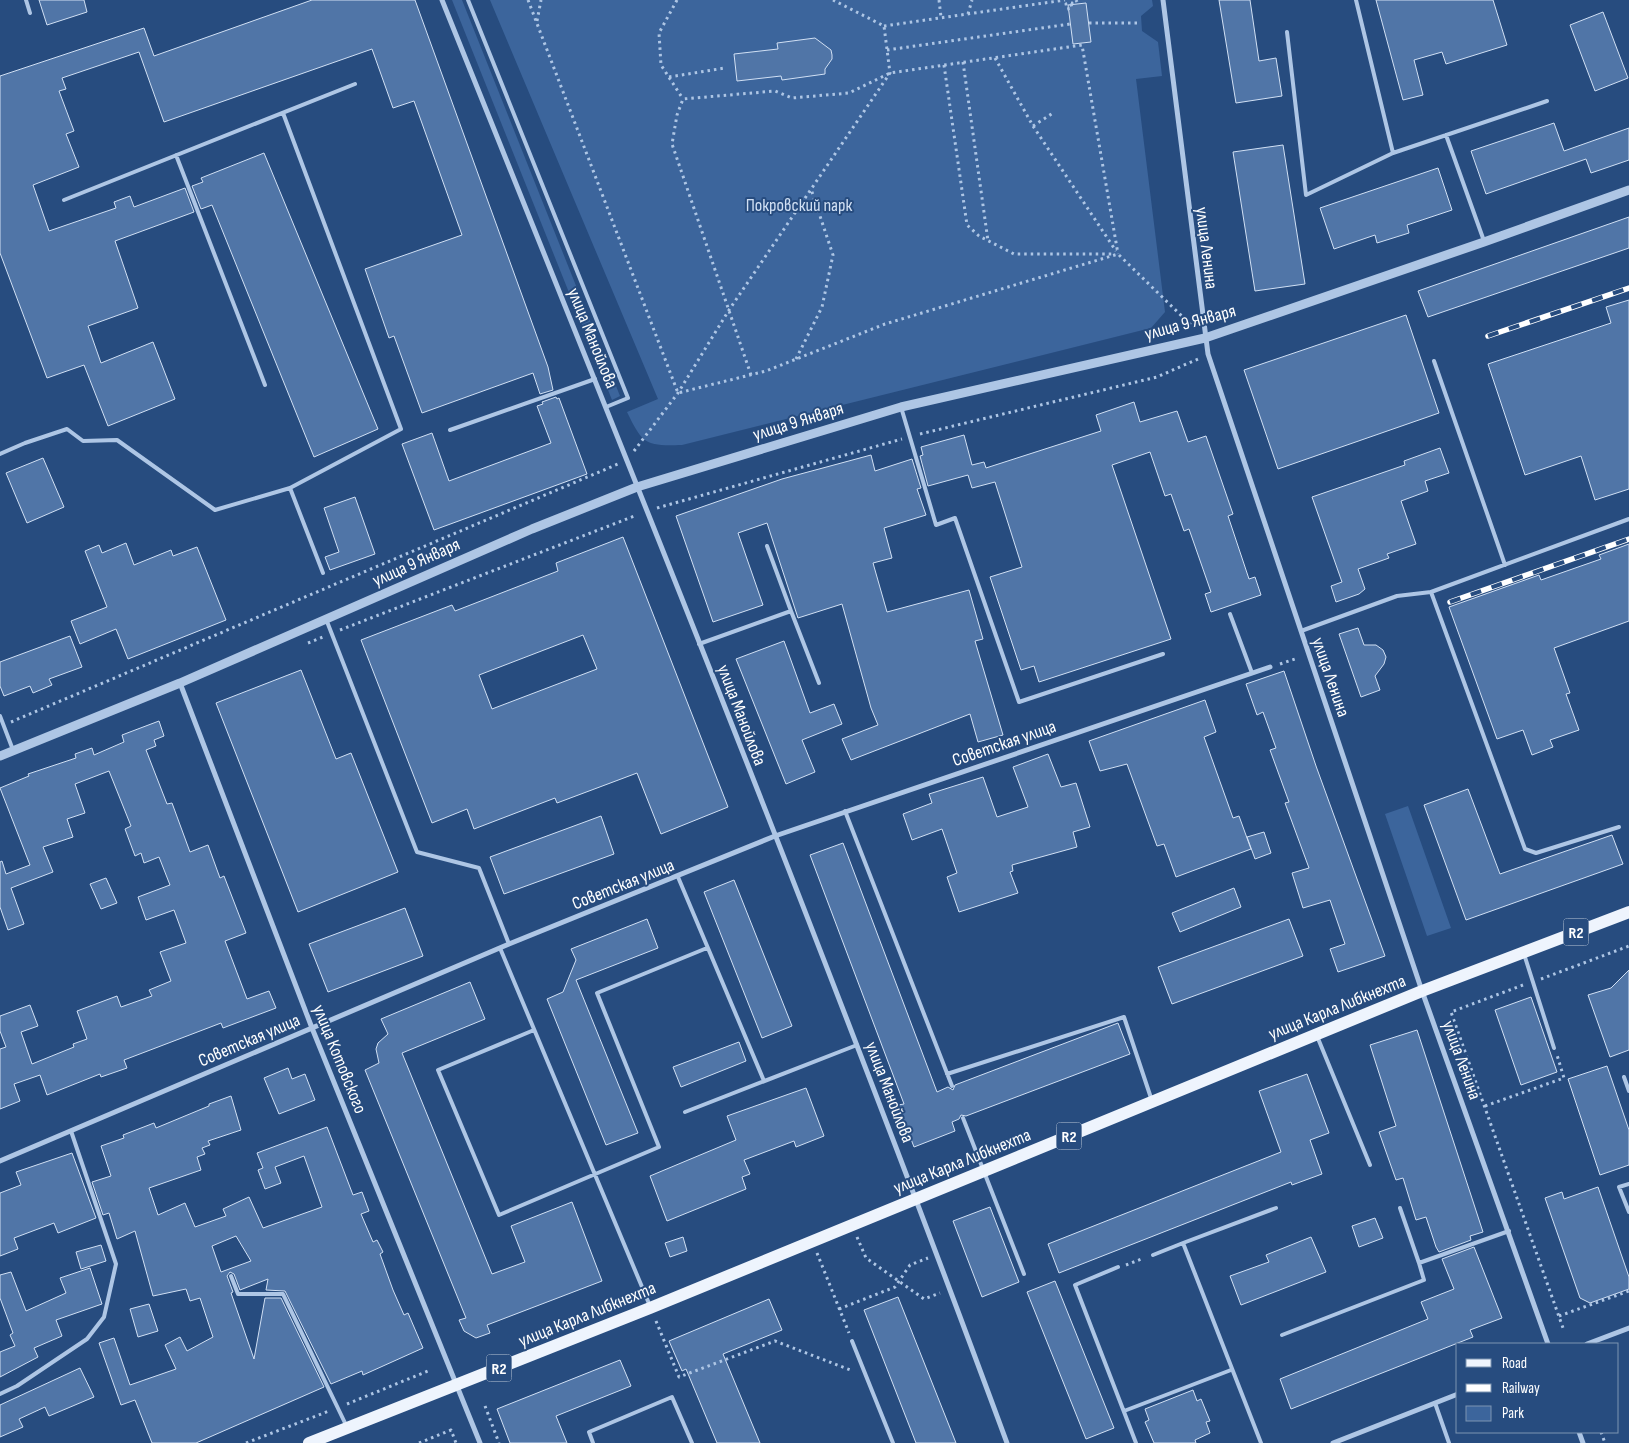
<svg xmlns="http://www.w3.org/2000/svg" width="1629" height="1443" viewBox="0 0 1629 1443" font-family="'Sofia Sans Condensed',sans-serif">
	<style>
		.green { fill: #3c659c }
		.building { fill: #5075a7; stroke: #d1e0f4; fill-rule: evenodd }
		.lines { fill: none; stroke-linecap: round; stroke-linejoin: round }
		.path { stroke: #aec6e5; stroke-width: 3; stroke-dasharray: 2.5 4; stroke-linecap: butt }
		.service { stroke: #aec6e5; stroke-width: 4 }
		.minor { stroke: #aec6e5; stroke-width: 5 }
		.tertiary { stroke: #aec6e5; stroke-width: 9 }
		.primary { stroke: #eef4fd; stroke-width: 12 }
		.rail-casing { stroke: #fff; stroke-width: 5.5 }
		.rail { stroke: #274c7f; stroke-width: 4; stroke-dasharray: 11; stroke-linecap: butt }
		.labels { text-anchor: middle; stroke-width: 4; stroke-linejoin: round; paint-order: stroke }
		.shield { fill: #274c7f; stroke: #bec9d9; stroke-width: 1 }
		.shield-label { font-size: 16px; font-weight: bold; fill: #fff }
		.park-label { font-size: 18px; fill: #d1e0f4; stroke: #274c7f }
		.street-label { font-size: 18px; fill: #fff; stroke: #274c7f }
	</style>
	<rect width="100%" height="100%" fill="#274c7f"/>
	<path class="green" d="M452 0H462L620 396 612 400Z
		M490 0H1152L1153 6 1141 16 1142 31 1158 42 1162 76 1136 79 1165 312 1151 328 682 445C646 446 643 445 627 412L658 399Z
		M1408 806 1451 928 1427 936 1385 814Z"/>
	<path class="building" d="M39 0H84L87 12 47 25Z
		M312 0H415L548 367 553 390 540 394 533 373 422 413 394 336 389 338 365 269 462 235 414 101 393 108 372 49 164 122 139 52 62 78 66 89 59 91 74 131 66 134 79 167 33 185 49 231 116 208 114 202 130 196 134 207 185 188 194 212 115 241 138 308 88 326 101 363 153 342 175 399 108 426 84 365 47 378 0 253V76L144 28 154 56Z
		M1219 0H1250L1259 61 1276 58 1282 96 1236 103Z
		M1376 0H1493L1507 45 1446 64 1442 52 1414 60 1423 95 1403 100Z
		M1086 3 1091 42 1073 44 1068 5Z
		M1603 12 1628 78 1595 91 1570 25Z
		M815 38 831 50 832 55V59L825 69V74L782 80 781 76 737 81 734 54 778 49 777 43Z
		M1554 123 1564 151 1629 128V160L1591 173 1586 159 1486 194 1471 151Z
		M1283 145 1305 284 1255 291 1233 152Z
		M264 153 378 429 314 457 212 205 201 209 192 186 203 182 201 178Z
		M1438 168 1452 210 1407 225 1409 233 1377 243 1375 235 1334 249 1320 208Z
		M1629 217V248L1428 317 1418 291Z
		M1629 300V489L1595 500 1581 456 1525 475 1488 364 1611 323 1606 307Z
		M1406 315 1439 413 1278 469 1244 370Z
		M556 397 557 399 559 398 587 474 434 530 402 444 432 433 449 481 551 443 537 406 543 404 542 402Z
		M1134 402 1140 422 1177 411 1188 442 1206 436 1233 514 1228 516 1249 579 1255 577 1261 595 1211 612 1205 594 1211 592 1189 529 1184 531 1171 494 1165 496 1150 452 1112 465 1171 639 1039 682 1034 666 1021 670 990 577 1022 567 995 482 972 488 968 475 928 486 920 456 923 455 921 447 964 435 972 465 984 462 986 468 1101 431 1096 415Z
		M1440 448 1449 473 1425 481 1428 491 1401 501 1416 544 1387 554 1389 558 1358 569 1365 589 1359 594 1336 602 1331 586 1342 582 1312 497 1405 465 1404 461Z
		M871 455 875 471 912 459 921 488 917 489 926 515 884 528 892 558 873 563 887 612 969 590 983 639 975 641 1003 735 978 742 970 714 851 760 842 739 878 725 871 708 842 604 798 618 767 523 738 533 763 605 713 622 676 516 782 479Z
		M43 458 64 507 27 523 6 473Z
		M355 497 375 554 330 570 325 557 339 552 324 508Z
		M623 537 728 807 661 834 637 773 557 803 555 798 474 829 467 809 432 823 361 640 452 605 455 611 558 571 556 563ZM583 635 597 669 492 709 479 675Z
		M126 543 134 565 171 550 173 556 197 547 226 620 128 659 116 629 80 644 71 621 107 607 85 551 99 545 102 553Z
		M1629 544V621L1554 648 1570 693 1566 694 1579 730 1550 740 1553 747 1532 755 1523 730 1497 739 1449 607 1539 575 1541 580 1601 559 1599 555Z
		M1358 628 1364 645H1376L1383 650 1386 657 1384 664 1375 676 1380 690 1361 697 1339 634Z
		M70 636 82 667 49 679 52 685 33 693 30 686 4 696 0 686V662Z
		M784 641 810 713 834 704 842 724 802 740 815 772 786 784 736 659Z
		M301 670 336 759 351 753 398 872 298 912 216 703Z
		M1284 671 1316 766 1385 956 1338 972 1330 949 1345 944 1330 900 1303 908 1292 873 1309 868 1285 803 1289 802 1270 750 1276 748 1263 712 1257 715 1246 684Z
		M1205 700 1216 732 1204 737 1233 818 1239 816 1251 849 1176 877 1164 844 1157 846 1127 764 1100 771 1089 741Z
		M159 721 164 736 154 740 156 746 146 750 167 804 172 803 190 852 208 845 220 878 224 876 246 933 225 941 247 999 269 991 276 1008 223 1028 221 1023 124 1060 127 1068 101 1077 100 1074 47 1095 40 1075 14 1084 20 1101 0 1109V1049L6 1047 0 1031V1016L30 1005 38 1026 21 1032 32 1064 74 1047 73 1044 87 1039 77 1011 117 996 121 1007 152 996 149 990 171 981 160 952 186 943 174 910 146 920 138 897 170 885 159 857 144 863 141 853 135 856 125 829 131 826 109 771 75 784 85 813 67 819 73 837 43 847 53 872 11 888 24 924 8 930 0 907V862L2 861 6 874 30 865 0 788 29 776 28 774 76 758 75 754 92 748 94 755 124 742 122 735Z
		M1048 754 1061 787 1076 783 1090 827 1073 832 1077 847 1012 865 1013 871 1010 872 1018 893 959 912 947 877 957 873 942 829 912 840 903 814 932 803 929 794 983 777 997 817 1028 807 1013 767Z
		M1468 789 1500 874 1612 835 1623 864 1466 920 1424 805Z
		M601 816 614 854 504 894 490 857Z
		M1264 832 1271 853 1255 859 1247 837Z
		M843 843 937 1092 948 1087 953 1090 955 1085 1118 1023 1130 1054 966 1116 961 1115 959 1119 952 1122 955 1131 914 1147 898 1105 904 1104 810 855Z
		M106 878 117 903 101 909 90 884Z
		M734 880 792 1026 762 1038 704 892Z
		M1234 888 1241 907 1180 932 1172 913Z
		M405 908 423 956 328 992 309 944Z
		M647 919 658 948 576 980 638 1133 606 1145 547 999 563 992 576 960 571 949Z
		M1289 919 1303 956 1172 1004 1158 967Z
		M1629 970V1050L1610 1057 1588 995 1611 988Z
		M470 982 485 1019 402 1053 492 1274 525 1262 511 1226 572 1202 602 1281 487 1325 490 1333 476 1338 464 1331 459 1320 466 1318 365 1070 379 1063 376 1049 378 1043 388 1034 381 1019Z
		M1531 997 1557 1072 1521 1085 1495 1010Z
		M1417 1030 1483 1232 1470 1236 1471 1240 1439 1252 1436 1247 1426 1217 1416 1220 1403 1178 1396 1180 1379 1132 1396 1126 1370 1045Z
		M739 1042 746 1061 681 1087 673 1067Z
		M1607 1066 1629 1130V1165L1600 1175 1568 1079Z
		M288 1068 292 1079 305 1074 315 1100 279 1114 264 1078Z
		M1307 1074 1329 1133 1310 1140 1322 1174 1292 1185 1291 1182 1059 1273 1048 1244 1281 1152 1259 1091Z
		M806 1088 824 1136 796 1147 794 1141 744 1160 750 1174 742 1177 746 1189 667 1221 650 1176 736 1140 727 1116Z
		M231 1096 241 1130 208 1141 210 1145 202 1148 205 1154 197 1157 201 1170 149 1188 158 1215 185 1203 195 1227 226 1216 223 1209 249 1197 263 1228 322 1207 304 1156 275 1167 281 1183 265 1189 258 1170 263 1168 257 1153 327 1127 353 1195 362 1192 369 1211 361 1214 373 1242 377 1240 383 1252 380 1254 393 1290 404 1315 408 1313 423 1348 363 1375 362 1371 331 1384 285 1291 266 1290 268 1279 240 1290 234 1274 230 1272 227 1276 233 1292 231 1293 254 1359 265 1298H281L324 1387 196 1443H152L135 1400 121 1405 99 1343 114 1338 130 1385 176 1369 165 1345 180 1337 187 1351 213 1337 200 1298 190 1301 186 1289 153 1296 135 1231 117 1239 109 1213 103 1215 92 1182 111 1176 101 1146 124 1138 123 1135 154 1123 156 1128 209 1106V1104ZM236 1236 251 1261 221 1272 212 1246Z
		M72 1153 96 1218 58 1233 54 1223 14 1238 18 1249 0 1256V1193L21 1185 16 1172Z
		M1598 1187 1629 1277V1289L1590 1303 1580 1298 1545 1198 1562 1192 1564 1199Z
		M990 1207 1019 1282 982 1297 953 1221Z
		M1375 1218 1383 1238 1359 1247 1352 1226Z
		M683 1237 687 1251 670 1257 665 1243Z
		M1311 1237 1326 1272 1241 1305 1230 1276 1269 1262 1266 1255Z
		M101 1245 106 1261 81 1269 76 1252Z
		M1474 1247 1502 1318 1470 1330 1473 1337 1291 1409 1280 1379 1428 1319 1421 1302 1454 1289 1442 1259Z
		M90 1268 102 1304 56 1320 62 1336 34 1348 38 1357 0 1377V1352L15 1346 10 1335 13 1333 0 1298V1275L11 1272 26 1311 66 1293 60 1278Z
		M1055 1281 1114 1428 1086 1439 1027 1292Z
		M898 1297 956 1443H916L864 1310Z
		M769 1299 782 1330 723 1354 760 1443H717L686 1369 682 1371 669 1341Z
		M149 1304 158 1331 138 1337 130 1309Z
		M620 1360 631 1386 556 1416 567 1443H510L497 1409Z
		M80 1368 94 1397 49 1416 45 1407 19 1419 23 1427 0 1437V1405Z
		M1193 1390 1197 1401 1201 1399 1210 1421 1206 1422 1210 1433 1195 1440 1196 1443H1154L1145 1422 1149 1420 1145 1409Z"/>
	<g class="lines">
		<path class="path" d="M528 0 678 393 766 371 885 324 1118 254 1193 327
			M677 0 659 33 661 65 683 99
			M939 0 941 17
			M1076 0 1077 2
			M1071 4 1072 8 1067 9 1066 4 1072 3V4
			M968 14 972 0
			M537 21 541 0
			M1089 23H1137
			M884 26 1065 0
			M887 50 1070 24
			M995 58 1033 126 1116 251
			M963 62 988 241
			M944 65 967 225 979 236 1014 254H1112
			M669 77 725 68
			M1033 126 1053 113
			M796 359 822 307 833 255 811 189
			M751 375 672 144 677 115 683 99 775 91 792 98 849 93 890 73 1082 45 1118 254
			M920 434 1157 377 1198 359
			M634 451 678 393 729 310 890 73 884 26 833 0
			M657 508 902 439
			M340 630 637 515
			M308 643 323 637
			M1280 664 1298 658
			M11 722 618 464
			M1541 979 1629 946
			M1523 985 1451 1012 1563 1328
			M1485 1106 1564 1078 1557 1055
			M857 1237 866 1258 924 1299 940 1293
			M817 1253 849 1333
			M1126 1265 1144 1258
			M839 1309 895 1287 910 1265 928 1258
			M1559 1316 1629 1291
			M656 1321 679 1377 775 1341 853 1371
			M347 1404 428 1371
			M485 1406 499 1443
			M1601 1432 1605 1443
			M246 1443 329 1411
			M419 1443 451 1430 456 1443"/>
		<path class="service" d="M26 0 30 13
			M468 0 628 398 606 407
			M1356 0 1393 153
			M1287 32 1306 195 1393 153 1547 101
			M1446 135 1484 241
			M176 155 265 385
			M64 200 355 84
			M1434 361 1505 565
			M901 407 936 525 955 518 1019 702 1163 654
			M450 430 595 379
			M0 454 25 443 67 429 83 441 117 440 215 510 290 488 401 429 283 113
			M290 488 323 573
			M791 611 819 683
			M1230 614 1252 673
			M326 619 417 852 479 868 509 944
			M1301 631 1397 596 1431 592
			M699 644 791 611 767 546
			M0 716 13 750
			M845 811 952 1086
			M1619 827 1536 853 1525 849 1431 592 1629 519
			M678 877 764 1081
			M500 948 650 1306
			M1524 954 1554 1048
			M534 1030 438 1070 499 1215 659 1147 597 993 707 948
			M1317 1036 1370 1165
			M947 1074 1124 1017 1151 1098
			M1624 1077 1629 1091
			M685 1112 857 1045
			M963 1118 1024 1274
			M1629 1184 1619 1187 1629 1212
			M1400 1208 1419 1263
			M1153 1255 1183 1243
			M1118 1267 1075 1285 1136 1443
			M231 1276 238 1294H283L346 1425
			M1282 1335 1424 1280 1419 1263 1509 1231
			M852 1341 893 1443
			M0 1394 17 1386 87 1339 104 1317 116 1264 71 1131
			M1435 1403 1449 1443
			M1124 1411 1231 1370
			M593 1443 589 1432 672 1397 692 1443
			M1261 1443 1183 1243 1276 1208"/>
		<path class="minor" d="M442 0C635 479 828 958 1007 1443
			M1163 0 1208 354 1422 991 1548 1344
			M180 683 312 1028 480 1443
			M0 1161 509 944 775 836 1270 667
			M1587 1344 1629 1328
			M1579 1432 1583 1443
			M1333 1443 1458 1394"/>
		<path class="tertiary" d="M0 756 180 683 532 529 637 487 901 407 1205 338 1484 242 1629 190"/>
		<path class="primary" d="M309 1443 650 1308 1422 991 1629 912"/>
		<defs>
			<path id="rail" d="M1488 336 1629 288
				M1450 602 1629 539"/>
		</defs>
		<use href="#rail" class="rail-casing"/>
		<use href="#rail" class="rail"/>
	</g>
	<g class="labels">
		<g class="shield">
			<rect x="1563.5" y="918.5" width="25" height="27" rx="4"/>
			<rect x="1056.5" y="1122.5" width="25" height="27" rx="4"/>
			<rect x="486.5" y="1354.5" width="25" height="27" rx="4"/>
		</g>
		<g class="shield-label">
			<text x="1576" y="938">R2</text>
			<text x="1069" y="1142">R2</text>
			<text x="499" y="1374">R2</text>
		</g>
		<g class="park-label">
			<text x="799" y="211">Покровский парк</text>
		</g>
		<g class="street-label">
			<text transform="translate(1207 248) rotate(83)" y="6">улица Ленина</text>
			<text transform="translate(1190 322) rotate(-15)" y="6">улица 9 Января</text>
			<text transform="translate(593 338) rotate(68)" y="6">улица Манойлова</text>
			<text transform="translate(798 421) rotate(-17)" y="6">улица 9 Января</text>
			<text transform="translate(416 562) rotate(-24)" y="6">улица 9 Января</text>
			<text transform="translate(1331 677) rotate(71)" y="6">улица Ленина</text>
			<text transform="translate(742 715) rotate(69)" y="6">улица Манойлова</text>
			<text transform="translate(1004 743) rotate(-19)" y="6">Советская улица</text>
			<text transform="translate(623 884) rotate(-22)" y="6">Советская улица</text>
			<text transform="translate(1337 1007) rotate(-22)" y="6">улица Карла Либкнехта</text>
			<text transform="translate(249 1040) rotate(-23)" y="6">Советская улица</text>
			<text transform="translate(340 1059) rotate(68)" y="6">улица Котовского</text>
			<text transform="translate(1462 1060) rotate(70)" y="6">улица Ленина</text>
			<text transform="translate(890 1092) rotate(69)" y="6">улица Манойлова</text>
			<text transform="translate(962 1161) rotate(-22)" y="6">улица Карла Либкнехта</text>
			<text transform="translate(587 1314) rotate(-22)" y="6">улица Карла Либкнехта</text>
		</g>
	</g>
	<rect x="1456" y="1343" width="162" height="90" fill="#274c7f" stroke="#7d94b2"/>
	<rect x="1466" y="1359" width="25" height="8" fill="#eef4fd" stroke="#7d94b2"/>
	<text x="1502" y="1368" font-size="15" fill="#ffffff">Road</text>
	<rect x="1466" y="1384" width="25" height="8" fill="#ffffff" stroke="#7d94b2"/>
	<text x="1502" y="1393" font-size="15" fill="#ffffff">Railway</text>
	<rect x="1466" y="1406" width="25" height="15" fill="#3c659c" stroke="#7d94b2"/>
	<text x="1502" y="1418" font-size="15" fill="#ffffff">Park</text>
</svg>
